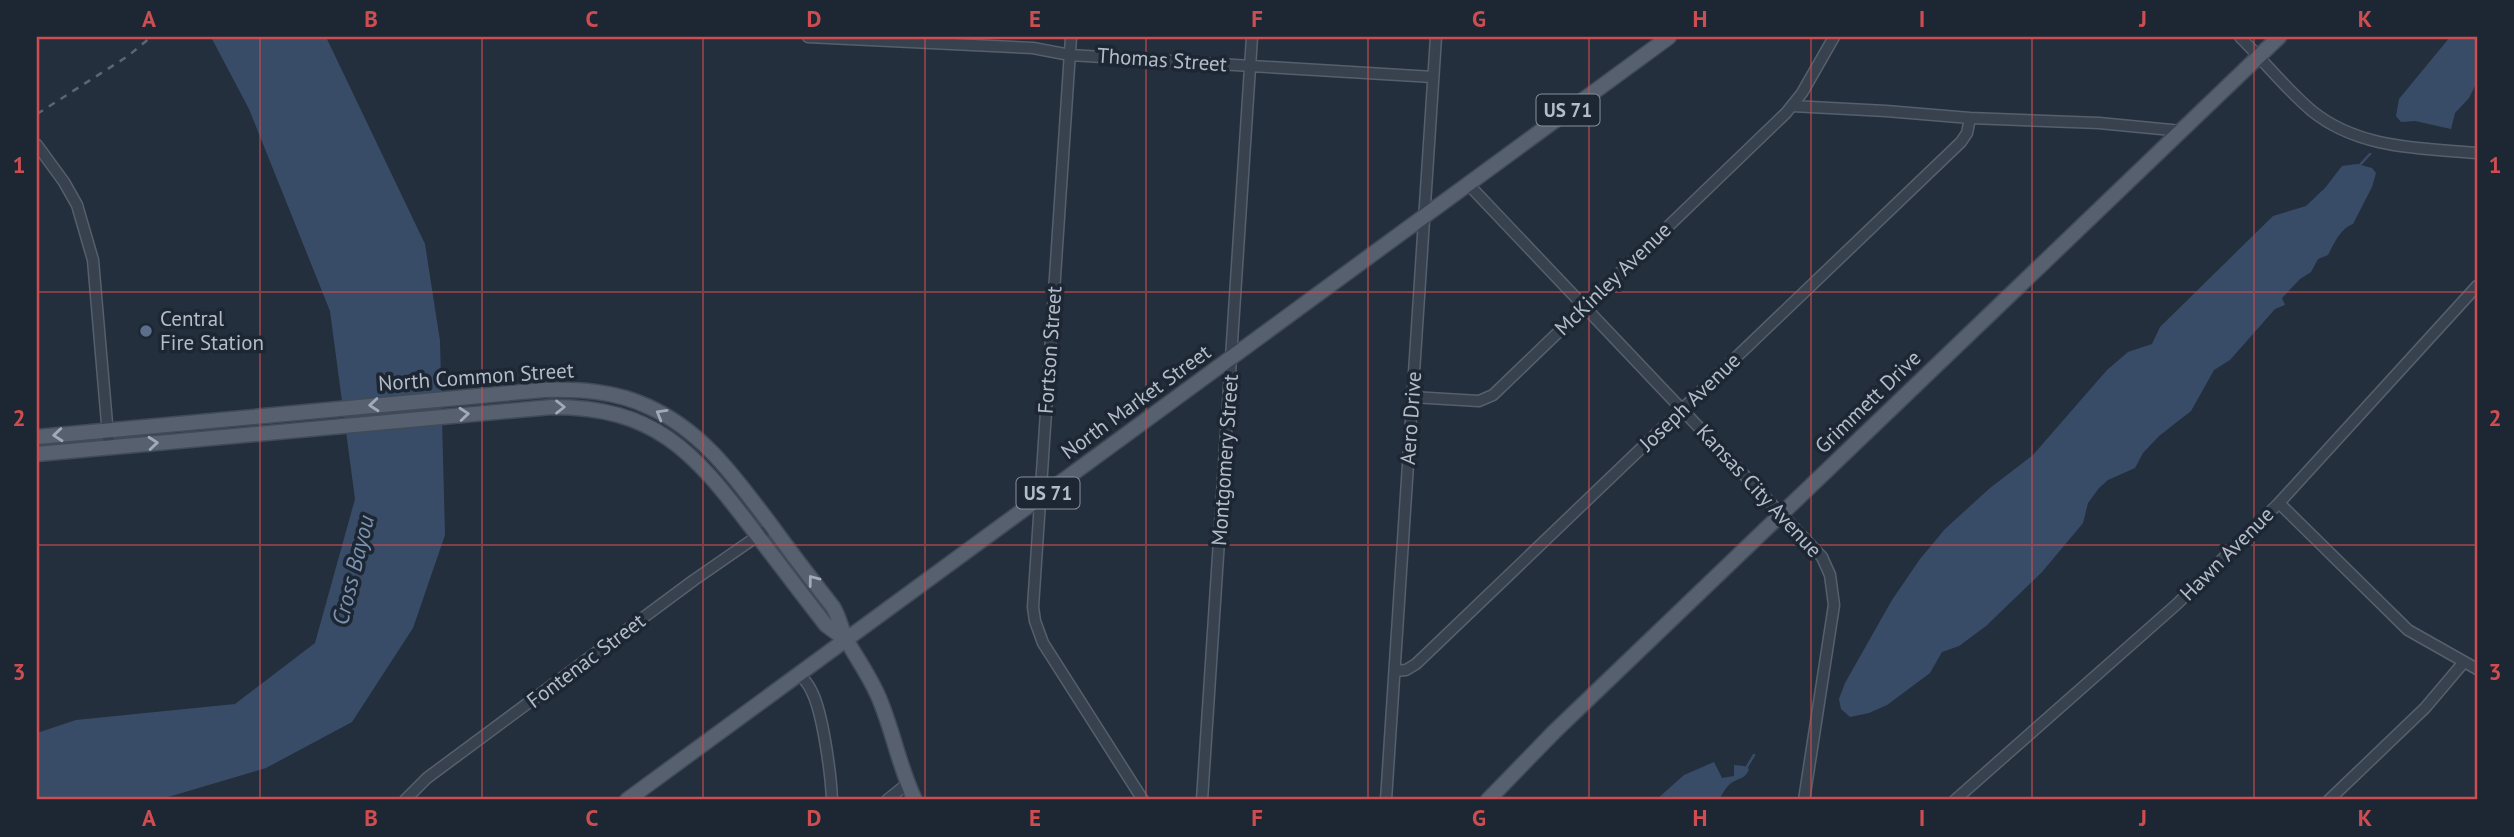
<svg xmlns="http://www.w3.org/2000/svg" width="2514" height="837" viewBox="0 0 2514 837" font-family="'PT Sans',sans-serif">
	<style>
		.water { fill: #394c67 }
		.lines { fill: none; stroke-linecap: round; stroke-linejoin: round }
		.stream { stroke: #394c67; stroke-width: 2.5 }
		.minor-casing { stroke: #565f6c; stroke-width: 13 }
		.major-casing { stroke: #414a57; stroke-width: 17 }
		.minor { stroke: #38414e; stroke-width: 10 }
		.major { stroke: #56606e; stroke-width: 14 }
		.rail { stroke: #5a6575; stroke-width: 2.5; stroke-dasharray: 7 7; stroke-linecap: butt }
		.oneway { stroke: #a1aab7 }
		.grid { fill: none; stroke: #ce4d50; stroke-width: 2; stroke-opacity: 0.55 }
		.service-dot { fill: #5c6f8a; stroke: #1d2633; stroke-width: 2.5 }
		.labels { text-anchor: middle; stroke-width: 7; stroke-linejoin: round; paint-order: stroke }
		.shield { fill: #1d2633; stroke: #878f9c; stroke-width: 2 }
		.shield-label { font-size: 19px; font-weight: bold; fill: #b4bcc9 }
		.street-label { font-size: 21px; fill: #b4bcc9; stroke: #1d2633 }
		.poi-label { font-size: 21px; fill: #b4bcc9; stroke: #1d2633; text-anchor: start }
		.water-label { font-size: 23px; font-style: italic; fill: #7c92b1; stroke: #1d2633 }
		.neatline { fill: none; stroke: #ce4d50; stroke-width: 2.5 }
		.grid-label { font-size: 23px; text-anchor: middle; font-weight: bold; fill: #ce4d50 }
	</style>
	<rect width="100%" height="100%" fill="#242f3e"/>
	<path class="water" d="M211 37H326L425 244 440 341 445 535 413 628 352 722 266 768 158 800H37V733L76 720 235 704 315 643 355 499 330 311 249 109Z
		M2450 37H2477V82L2469 98 2455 113 2451 129 2415 121 2401 122 2396 116 2399 99Z
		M2357 164 2372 168 2376 173 2372 187 2353 224C2341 228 2334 243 2328 255L2318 259 2311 272 2300 279 2282 298 2285 305 2275 309 2230 360 2214 370 2191 411 2159 436 2143 453 2135 468 2108 480 2099 488 2088 503 2083 523 2042 572 1986 626 1959 646 1942 652 1930 673 1887 705 1869 713 1850 717 1841 709 1839 699 1845 683 1892 600 1920 559 1945 529 1990 488 2033 455 2107 370 2128 352 2152 344 2160 327 2273 216 2306 206 2325 188 2342 166Z
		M1714 762 1722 778 1734 776V765L1744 766 1749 769C1745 780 1739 777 1730 784 1725 788 1722 795 1719 800H1656L1684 775Z"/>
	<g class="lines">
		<path class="stream" d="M2358 167 2370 154
			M1745 770 1754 755"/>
		<defs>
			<path id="minor" d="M808 37 1033 48 1070 55 1433 77
				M1071 37 1033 607 1035 621 1043 643 1143 800
				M2240 37C2264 61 2286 89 2312 111 2359 149 2420 148 2477 153
				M1792 106 1886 111 1970 118 2099 123 2182 131
				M37 145 64 182 77 205 93 260 109 447
				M1468 184 1822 557 1830 575 1834 605 1804 800
				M1412 397 1479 401 1493 395 1786 113 1802 93 1834 37
				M2279 503 2408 630 2477 669
				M1395 671 1406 670 1416 664 1961 142 1967 133 1970 118
				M799 674C804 679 809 685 812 692 823 714 831 775 832 800
				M405 800 427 778 694 580 772 526
				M887 800 907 784
				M1202 800 1252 37
				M1386 800 1436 37
				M1955 800 2177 604 2279 503 2477 286
				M2329 800 2425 708 2464 662"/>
			<path id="major" d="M37 437 544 390C579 389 616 391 649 407 704 432 736 479 771 525 791 553 812 580 833 607 840 618 841 630 847 641 859 662 873 681 881 703 894 735 900 769 915 800
				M37 454 552 407C655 407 693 451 751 527 776 560 801 593 826 625L845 639
				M627 800 1669 37
				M1488 800 1554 732 2279 37"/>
		</defs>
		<use href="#minor" class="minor-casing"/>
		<use href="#major" class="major-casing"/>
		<use href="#minor" class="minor"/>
		<use href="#major" class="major"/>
		<path class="rail" d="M37 114 128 56 151 37"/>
	</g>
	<defs><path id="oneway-chevron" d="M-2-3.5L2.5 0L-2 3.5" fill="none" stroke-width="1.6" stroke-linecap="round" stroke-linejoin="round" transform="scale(1.75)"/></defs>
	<g class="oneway">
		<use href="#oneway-chevron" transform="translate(374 405) rotate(175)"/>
		<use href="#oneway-chevron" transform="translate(560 407)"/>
		<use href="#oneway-chevron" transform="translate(464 414) rotate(-5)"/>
		<use href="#oneway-chevron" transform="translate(661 414) rotate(-150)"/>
		<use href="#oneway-chevron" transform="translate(58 435) rotate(175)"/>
		<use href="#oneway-chevron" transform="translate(153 443) rotate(-5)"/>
		<use href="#oneway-chevron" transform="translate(813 580) rotate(-127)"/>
	</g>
	<path class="grid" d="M260 37V800M482 37V800M703 37V800M925 37V800M1146 37V800M1368 37V800M1589 37V800M1811 37V800M2032 37V800M2254 37V800M37 292H2477M37 545H2477"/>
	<circle class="service-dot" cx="146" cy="331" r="7"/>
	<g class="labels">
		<g class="shield">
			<rect x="1536.5" y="94.5" width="63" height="31" rx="5"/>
			<rect x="1016.5" y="477.5" width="63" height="31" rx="5"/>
		</g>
		<g class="shield-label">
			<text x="1568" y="117">US 71</text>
			<text x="1048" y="500">US 71</text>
		</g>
		<g class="street-label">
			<text transform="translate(1162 60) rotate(4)" y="7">Thomas Street</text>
			<text transform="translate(1613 279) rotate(-44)" y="7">McKinley Avenue</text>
			<text transform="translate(1050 350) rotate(-86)" y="7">Fortson Street</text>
			<text transform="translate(476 377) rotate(-4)" y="7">North Common Street</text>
			<text transform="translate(1136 402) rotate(-36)" y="7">North Market Street</text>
			<text transform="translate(1690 402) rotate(-44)" y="7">Joseph Avenue</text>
			<text transform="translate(1868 402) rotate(-44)" y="7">Grimmett Drive</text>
			<text transform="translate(1411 418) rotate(-86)" y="7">Aero Drive</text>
			<text transform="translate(1225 460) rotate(-86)" y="7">Montgomery Street</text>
			<text transform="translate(1759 491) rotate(47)" y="7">Kansas City Avenue</text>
			<text transform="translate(2227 554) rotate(-45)" y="7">Hawn Avenue</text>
			<text transform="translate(586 661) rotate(-37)" y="7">Fontenac Street</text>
		</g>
		<g class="poi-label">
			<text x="160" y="326">Central<tspan x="160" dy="24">Fire Station</tspan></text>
		</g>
		<g class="water-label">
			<text transform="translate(353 570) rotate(-76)" y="8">Cross Bayou</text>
		</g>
	</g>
	<rect width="2514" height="837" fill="none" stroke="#1d2633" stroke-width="77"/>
	<rect x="38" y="38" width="2438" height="760" class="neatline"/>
	<g class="grid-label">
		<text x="149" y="27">A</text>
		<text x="371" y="27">B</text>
		<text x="592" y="27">C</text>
		<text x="814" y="27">D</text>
		<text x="1035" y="27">E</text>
		<text x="1257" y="27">F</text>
		<text x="1479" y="27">G</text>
		<text x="1700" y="27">H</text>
		<text x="1922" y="27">I</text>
		<text x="2143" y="27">J</text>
		<text x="2365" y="27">K</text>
		<text x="19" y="173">1</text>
		<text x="2495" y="173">1</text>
		<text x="19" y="426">2</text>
		<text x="2495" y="426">2</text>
		<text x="19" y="680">3</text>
		<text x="2495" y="680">3</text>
		<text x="149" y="826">A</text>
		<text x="371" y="826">B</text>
		<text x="592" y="826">C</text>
		<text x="814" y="826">D</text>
		<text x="1035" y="826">E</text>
		<text x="1257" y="826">F</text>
		<text x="1479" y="826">G</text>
		<text x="1700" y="826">H</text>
		<text x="1922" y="826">I</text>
		<text x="2143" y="826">J</text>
		<text x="2365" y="826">K</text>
	</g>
</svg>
